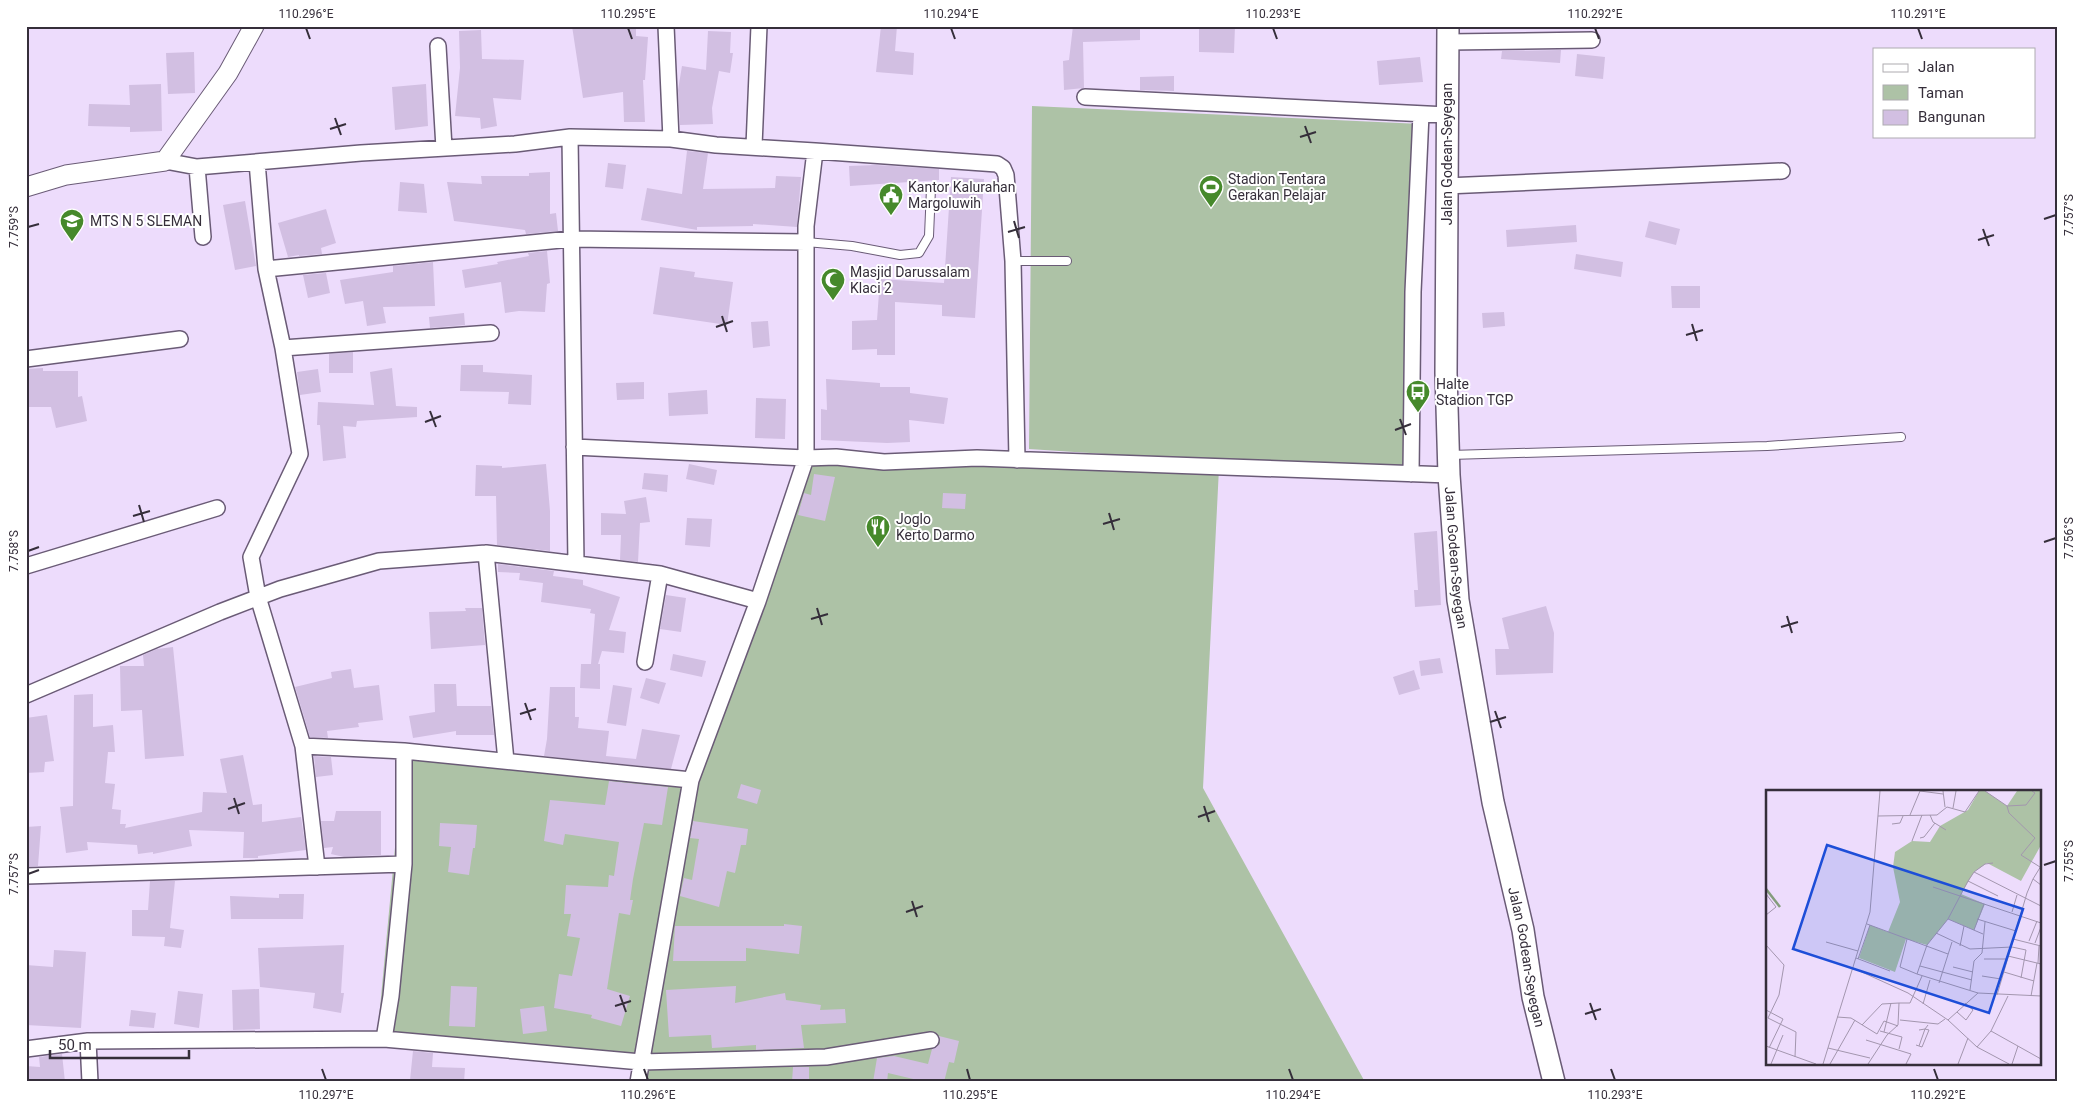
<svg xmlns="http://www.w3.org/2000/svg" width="2083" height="1108" viewBox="0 0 2083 1108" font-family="Roboto,sans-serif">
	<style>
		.green { fill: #adc2a6 }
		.building { fill: #d2bfe2 }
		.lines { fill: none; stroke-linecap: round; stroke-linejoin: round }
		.service-casing { stroke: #6a5b76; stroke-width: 10 }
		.minor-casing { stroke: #6a5b76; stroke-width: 18 }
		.tertiary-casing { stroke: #6a5b76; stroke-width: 21 }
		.secondary-casing { stroke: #6a5b76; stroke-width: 24 }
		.service { stroke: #fff; stroke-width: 8 }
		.minor { stroke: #fff; stroke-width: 15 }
		.tertiary { stroke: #fff; stroke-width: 19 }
		.secondary { stroke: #fff; stroke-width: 21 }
		.ticks { fill: none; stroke: #352e3a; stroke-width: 2 }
		.labels { text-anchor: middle; stroke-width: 4; stroke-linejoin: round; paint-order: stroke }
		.street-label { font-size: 14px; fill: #352e3a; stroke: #fff }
		.poi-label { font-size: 14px; fill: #352e3a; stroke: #fff; text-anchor: start }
		.inset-river { fill: none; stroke: #849c7c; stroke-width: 2.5 }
		.inset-road { fill: none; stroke: #a396ae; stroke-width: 1 }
		.view { fill: #1d4ed8; fill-opacity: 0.15; stroke: #1d4ed8; stroke-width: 2.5 }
		.inset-edge { fill: none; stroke: #352e3a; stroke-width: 2.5 }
		.neatline { fill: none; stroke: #352e3a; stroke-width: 2 }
		.ticks-label { font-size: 12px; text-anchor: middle; fill: #352e3a }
	</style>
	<rect width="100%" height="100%" fill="#eddcfc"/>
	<path class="green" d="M1032 106 1421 124 1411 474 1029 449Z
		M806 458 1219 468 1203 788 1365 1082H639L641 1062 377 1040 404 751 691 780Z"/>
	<path class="building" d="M572 26H636V36L648 37 645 80H643L645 122H624L623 92 583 98Z
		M881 26H897L895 51 914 53 913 75 876 72Z
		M1073 26H1140V40L1083 42 1084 88 1064 90 1063 61 1069 60Z
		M1199 26H1235L1234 53 1199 52Z
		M481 30 482 59 524 60 521 100 493 98 497 126 481 129 480 118 455 116 460 68 459 31Z
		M708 31 731 32 730 53H733L730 73 719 71 712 108 713 124 680 125 678 90 682 66 706 70Z
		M1561 50 1560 63 1501 59 1502 51Z
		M194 52 195 93 168 94 166 53Z
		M1577 54 1605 57 1603 79 1575 76Z
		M1420 57 1423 82 1379 85 1377 61Z
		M1174 76V91L1140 90V77Z
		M161 84 162 131 130 132V127L88 126 89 104 130 105 129 85Z
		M426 84 428 126 395 130 392 87Z
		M687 151 708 153 703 189 775 188 776 176 801 177 797 227 753 224V226L697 227V230L641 220 647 188 682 194Z
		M608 163 626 165 623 189 605 187Z
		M876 165 939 169V180L850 186 849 166Z
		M550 172V214L556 213 558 231 526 234 525 230 454 221 447 182 482 184 481 176H529V173Z
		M951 177 984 179 975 318 942 316V305L895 302V355H877V349L852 350V321L877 320 880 279 944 283Z
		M400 182 424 184 427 213 398 211Z
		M245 201 256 266 235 270 223 205Z
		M326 209 336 243 321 248 322 254 299 256V255L288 257 278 223Z
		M1649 221 1680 229 1676 245 1645 237Z
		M1576 225 1577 242 1507 247 1506 230Z
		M547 251 550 283 547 284 545 312 519 311 505 313 501 282 465 288 462 270 498 264 497 262 529 256 528 253Z
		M1576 254 1623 262 1621 277 1574 269Z
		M433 262 435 306 383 307 386 323 367 326 363 301 345 304 340 280 393 272V266Z
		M660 267 695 272 694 277 733 282 727 325 653 314Z
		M326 273 330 293 308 298 303 275Z
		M1671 286H1700V308H1672Z
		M1504 312 1505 326 1483 328 1482 313Z
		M464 313 465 325 430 328 429 317Z
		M768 321 770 346 753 348 751 322Z
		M353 352V373H329V354Z
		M461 365H483V372L532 375 531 405 508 404 509 392 460 391Z
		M43 368V371H78V397L82 396 87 421 56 428 51 407H26V369Z
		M392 368 396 406 417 407V417L357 421 356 427 343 426 346 458 323 461 320 425H317L318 402 374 405 370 372Z
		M318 369 321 392 300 395 297 372Z
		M826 379 880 383V387H910V393L948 398 944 424 909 420 910 442 887 443 821 440V409L827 410Z
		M644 382V399L617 400 616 383Z
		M707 390 708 414 669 416 668 393Z
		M756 398 786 399 785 439 755 438Z
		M546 464 550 511V551L497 545 496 496H475L476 465 502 466V468Z
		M689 464 717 470 714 485 686 479Z
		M644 473 668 475 667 492 642 489Z
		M814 474 835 477 825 521 798 515 804 493 811 495Z
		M943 493 966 494 965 509 942 508Z
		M646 497 650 522 640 523 638 562 620 560 621 535H601V513L626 514 624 501Z
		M687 518 712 519 710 547 685 545Z
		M1437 531 1441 605 1415 607 1414 590H1418L1414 533Z
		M498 564 554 571 553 576 583 580V585L620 597 609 630 626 632 624 653 602 651 598 664H600V689L580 688 581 664H591L595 614 590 613 591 609 541 602 543 583 519 580 520 573 498 572Z
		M666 595 686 598 681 632 660 629Z
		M1546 606 1554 633 1553 673 1496 675 1495 649H1509L1502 618Z
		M465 608H482L485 645 431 649 429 612 466 611Z
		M173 647 184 756 145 759 142 710 121 711 120 666H144L143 655 157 649Z
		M673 654 706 661 702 677 670 670Z
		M1440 658 1443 673 1421 676 1419 661Z
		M351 669 354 688 379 685 383 720 358 723 359 727 327 731 328 738 310 737 295 687 332 678 331 672Z
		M1414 670 1420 689 1399 695 1393 677Z
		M646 678 666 683 659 704 640 698Z
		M434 684H456L457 706H491L494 735H456V731L413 738 409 716 435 712Z
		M613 685 632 688 626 726 607 723Z
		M550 687H575V717H579L578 728 609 731 606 756 636 759 642 729 680 735 671 769 544 756 547 739Z
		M93 694V727L113 725 115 752H108L105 783 115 784 112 809 121 810 120 824H126L125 828 202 812 203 792 227 793 220 759 243 755 253 805 262 804V822L301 817 306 850 258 856V858H243L244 832 189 830 192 846 153 854V852L138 854 137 845 87 842 88 850 66 853 60 807 73 806 74 695Z
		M47 715 54 761 45 762 44 772 26 773V718Z
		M314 756 331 757 333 775 316 777Z
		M609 781 668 787 662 825 644 823 633 879 630 900H633L630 915 619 913 607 989 630 996 621 1026 591 1018 592 1015 554 1008 559 974 572 976 580 938 567 936 571 914H564L566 885 608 887 609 875 614 876 619 842 565 834 563 845 544 841 550 800 605 805Z
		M741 784 761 790 757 804 737 798Z
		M336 811H381V855L344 857 331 854 333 847 324 848 321 821H334Z
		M693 821 748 829 746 845H741L735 873 727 871 719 907 680 896 684 878 692 880 699 839 690 838Z
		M440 823 477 825 475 848H473L469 875 448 872 451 847 439 846Z
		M41 826 38 866 26 867V827Z
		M150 881H175L170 928 184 930 181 948 164 946 165 937 132 936V910H148Z
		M279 894H304L303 919H231L230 896 279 898Z
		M784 924 802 926 799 954 746 948V961H673L675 926H784Z
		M344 945 341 993H344L341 1013 313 1008 315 993 260 987 258 948Z
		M54 950 86 952 81 1028 26 1025V965L53 967Z
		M451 986 477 987 475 1027 449 1026Z
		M736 986 735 1003 785 993 786 1000 821 1005 820 1010 845 1009 846 1023 801 1025 804 1048 756 1050V1045L712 1048 711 1035 669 1037 666 990Z
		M259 989 260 1029 233 1030 232 990Z
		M178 991 203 994 199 1028 174 1024Z
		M544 1006 547 1031 523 1034 520 1009Z
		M131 1010 156 1013 154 1028 129 1026Z
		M939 1036 959 1041 954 1063 949 1062 944 1082H926L888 1073 887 1082H873L877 1058 894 1056 928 1064 932 1049 940 1044Z
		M413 1051 433 1053 432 1067 465 1068 464 1082 410 1080Z
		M62 1054 65 1082H26V1066L40 1067 39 1057Z
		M793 1067H809V1082H792Z"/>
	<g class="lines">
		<defs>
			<path id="service" d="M806 242 852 246 900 255 919 253 929 236 931 188
				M1013 261H1067
				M1450 455 1767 446 1901 437"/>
			<path id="minor" d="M666 26 671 139
				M1448 42 1592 40
				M438 46 444 148
				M1085 97 1447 115
				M570 137 576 563
				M754 146 759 26
				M815 151 997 164 1003 168 1006 175 1013 261 1017 460
				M165 161 197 167 361 153 515 144 570 137 671 139 716 145 815 151 806 226V458L758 601 691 780 638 1082
				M257 162 266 269 283 348 300 454 251 557 258 597 303 746 317 867
				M197 167 203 237
				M1446 186 1782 171
				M266 269 571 239 806 242
				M283 348 491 333
				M26 359 180 339
				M574 447 806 458 836 457 884 462 977 458 1449 475
				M1411 474 1413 292 1421 114
				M486 553 506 761
				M26 566 217 508
				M645 662 660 574
				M26 695 220 612 280 589 379 561 486 553 660 574 758 601
				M303 746 404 751 691 780
				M26 876 404 864
				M384 1039 641 1062 826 1057 931 1040
				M88 1041 90 1082
				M26 1049 88 1041 384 1039 391 996 404 864V751"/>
			<path id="tertiary" d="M26 187 66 175 165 161 228 73 254 26"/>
			<g id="secondary">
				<path id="s1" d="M1448 26 1446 373 1449 475 1458 600 1493 802 1523 930 1533 997 1554 1082"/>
			</g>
		</defs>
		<use href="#service" class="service-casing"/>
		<use href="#minor" class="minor-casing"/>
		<use href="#tertiary" class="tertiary-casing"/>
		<use href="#secondary" class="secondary-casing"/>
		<use href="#service" class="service"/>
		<use href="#minor" class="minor"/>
		<use href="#tertiary" class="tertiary"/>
		<use href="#secondary" class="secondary"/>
	</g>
	<path class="ticks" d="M306 28 310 39M628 28 632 39M951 28 955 39M1273 28 1277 39M1595 28 1599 39M1918 28 1922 39M335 118 341 135M1305 126 1311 143M330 129 346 124M1300 137 1316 132M2044 219 2056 215M1014 221 1019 238M28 227 39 224M1983 229 1989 246M1008 232 1025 227M1978 240 1994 235M722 316 727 332M1692 324 1697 341M716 327 733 321M1686 335 1703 330M430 411 436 427M1400 419 1406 435M425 422 441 416M1395 430 1411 424M139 505 144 522M1109 513 1114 530M133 516 150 511M1103 524 1120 519M2044 542 2056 538M28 551 39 547M817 608 822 625M1787 616 1792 633M811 619 828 614M1781 627 1798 622M525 703 531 720M1495 711 1501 728M520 714 536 709M1490 722 1506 717M234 798 239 814M1204 806 1209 822M228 809 245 803M1198 817 1215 811M2044 865 2056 861M28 874 39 870M912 901 917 917M906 912 923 906M620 995 626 1012M1590 1003 1596 1020M615 1006 631 1001M1585 1014 1601 1009M322 1069 326 1080M644 1069 648 1080M967 1069 970 1080M1289 1069 1293 1080M1611 1069 1615 1080M1934 1069 1938 1080"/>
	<defs>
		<symbol id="stadium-pin" viewBox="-11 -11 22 30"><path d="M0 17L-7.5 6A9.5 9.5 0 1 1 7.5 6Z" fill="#46892b" stroke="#fff"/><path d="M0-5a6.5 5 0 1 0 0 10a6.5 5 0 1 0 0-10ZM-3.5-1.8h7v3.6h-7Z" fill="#fff"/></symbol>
		<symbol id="civic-pin" viewBox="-11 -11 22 30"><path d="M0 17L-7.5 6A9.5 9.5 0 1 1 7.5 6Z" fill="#46892b" stroke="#fff"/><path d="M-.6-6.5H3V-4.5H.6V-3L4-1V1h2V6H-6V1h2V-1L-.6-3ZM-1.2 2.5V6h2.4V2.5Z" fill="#fff"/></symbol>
		<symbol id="school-pin" viewBox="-11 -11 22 30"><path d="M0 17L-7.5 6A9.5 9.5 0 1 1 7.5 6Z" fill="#46892b" stroke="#fff"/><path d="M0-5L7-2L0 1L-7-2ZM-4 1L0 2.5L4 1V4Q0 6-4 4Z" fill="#fff"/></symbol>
		<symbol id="mosque-pin" viewBox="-11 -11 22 30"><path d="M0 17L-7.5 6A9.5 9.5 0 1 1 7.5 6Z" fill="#46892b" stroke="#fff"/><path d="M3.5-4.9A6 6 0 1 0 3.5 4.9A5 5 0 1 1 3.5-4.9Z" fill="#fff"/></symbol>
		<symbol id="bus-pin" viewBox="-11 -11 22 30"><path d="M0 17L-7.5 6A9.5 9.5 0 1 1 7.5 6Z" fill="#46892b" stroke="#fff"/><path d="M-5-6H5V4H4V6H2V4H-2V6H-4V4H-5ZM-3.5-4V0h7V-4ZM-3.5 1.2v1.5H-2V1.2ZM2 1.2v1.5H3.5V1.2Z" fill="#fff"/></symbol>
		<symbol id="restaurant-pin" viewBox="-11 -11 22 30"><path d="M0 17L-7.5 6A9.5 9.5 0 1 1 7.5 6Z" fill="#46892b" stroke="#fff"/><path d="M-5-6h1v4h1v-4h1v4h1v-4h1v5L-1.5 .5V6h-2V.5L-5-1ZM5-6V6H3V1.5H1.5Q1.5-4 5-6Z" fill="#fff"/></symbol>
	</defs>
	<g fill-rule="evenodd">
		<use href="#stadium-pin" x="1197" y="173" width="28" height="38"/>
		<use href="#civic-pin" x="877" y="181" width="28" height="38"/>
		<use href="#school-pin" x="58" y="207" width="28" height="38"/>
		<use href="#mosque-pin" x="819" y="266" width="28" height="38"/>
		<use href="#bus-pin" x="1404" y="378" width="28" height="38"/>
		<use href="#restaurant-pin" x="864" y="513" width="28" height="38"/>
	</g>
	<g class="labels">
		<g class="street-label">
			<text transform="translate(1447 154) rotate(-90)" y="5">Jalan Godean-Seyegan</text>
			<text dy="5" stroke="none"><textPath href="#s1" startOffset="532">Jalan Godean-Seyegan</textPath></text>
			<text dy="5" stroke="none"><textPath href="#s1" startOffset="938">Jalan Godean-Seyegan</textPath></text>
		</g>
		<g class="poi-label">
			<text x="1228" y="184">Stadion Tentara<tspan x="1228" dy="16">Gerakan Pelajar</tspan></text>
			<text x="908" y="192">Kantor Kalurahan<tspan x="908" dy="16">Margoluwih</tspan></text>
			<text x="90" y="226">MTS N 5 SLEMAN</text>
			<text x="850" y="277">Masjid Darussalam<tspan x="850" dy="16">Klaci 2</tspan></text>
			<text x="1436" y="389">Halte<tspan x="1436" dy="16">Stadion TGP</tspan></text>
			<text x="896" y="524">Joglo<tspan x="896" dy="16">Kerto Darmo</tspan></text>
		</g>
	</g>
	<g transform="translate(1766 790)">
		<rect width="275" height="275" fill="#eddcfc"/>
		<path d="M213 1H219L241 16 251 1H275V55L255 91 221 73 208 82 195 104 219 114 208 140 182 129 161 155 140 149 129 182 93 168 104 135 122 142 134 112 127 77 129 62 146 51 164 52 174 36 202 20Z" fill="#adc2a6"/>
		<path class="inset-river" d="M0 99 14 117"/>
		<path class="inset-road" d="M154 1 177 4M177 1 179 17M219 1 241 16M266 1 269 3 260 15 241 16 243 23 269 48 255 65 274 77M187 18 190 1M144 25 154 1M164 25 167 32 180 40M112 26 171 25 181 17 199 22 213 1M126 34 134 33 137 26M154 48 158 47 169 33M146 51 156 25M208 82 219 74 227 73M267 89 275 76M202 91 232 106M167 97 218 114M0 104 10 117 0 125M246 122 251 105M182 129 217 144M211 129 250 141M101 134 182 164M208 140 218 114 275 133M170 143 204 159 246 157 260 160 255 188M141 149 134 177 151 184M247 149 275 156M263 151 271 131M60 152 92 161M269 153 275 137M0 155 18 175 13 205 2 228 30 242 29 267M194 156 198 136M242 166 275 174M90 168 124 181M92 169 104 135M218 169H241M272 173 273 156M154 176 206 190M187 177 207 182M87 178 142 203 182 230 211 257 243 274M238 182 268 191M216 186 235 189M173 193 186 152M204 200 208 171 216 163 219 132M212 203 151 184 161 155 182 129 202 91 208 82 275 116M231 205 261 103 267 89 275 95M265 206 271 173M157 214 164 190M0 220 17 229 3 258M191 222 200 230 207 220 199 213M71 227 85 228 111 244 118 231 132 236M134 230 172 234 179 229M182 230 212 203 275 206M96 235 116 214 133 213M114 241 136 247 133 259M225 241 242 206M118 242 125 213M100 250 145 264 140 274M150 255 156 257 163 240 159 239 162 235M0 256 50 274M153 256 159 239 153 240M211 257 225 241 275 269M62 258 104 268M5 274 17 245M57 274 104 122 114 1M64 274 89 230M102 274 121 245 132 235 133 213H144L156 186M192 274 202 248M246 274 252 256"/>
		<path class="view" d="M61 55 257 119 223 223 27 159Z"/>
		<rect width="275" height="275" class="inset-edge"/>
	</g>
	<rect width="2083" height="1108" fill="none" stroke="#ffffff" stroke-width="55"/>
	<rect x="1873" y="48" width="162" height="90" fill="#ffffff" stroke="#aeabb0"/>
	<rect x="1883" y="64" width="25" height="8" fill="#ffffff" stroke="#aeabb0"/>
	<text x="1918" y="72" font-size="15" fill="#352e3a">Jalan</text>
	<rect x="1883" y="85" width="25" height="15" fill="#adc2a6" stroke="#aeabb0"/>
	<text x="1918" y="98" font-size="15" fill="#352e3a">Taman</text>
	<rect x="1883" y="110" width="25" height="15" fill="#d2bfe2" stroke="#aeabb0"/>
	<text x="1918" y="122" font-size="15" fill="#352e3a">Bangunan</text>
	<path d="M50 1050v8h139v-8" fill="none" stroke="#352e3a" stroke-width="2.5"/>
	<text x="58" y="1050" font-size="15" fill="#352e3a" stroke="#ffffff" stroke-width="4" paint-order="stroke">50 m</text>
	<rect x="28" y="28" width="2028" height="1052" class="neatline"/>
	<g class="ticks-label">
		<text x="306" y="18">110.296°E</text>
		<text x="628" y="18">110.295°E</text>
		<text x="951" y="18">110.294°E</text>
		<text x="1273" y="18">110.293°E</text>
		<text x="1595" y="18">110.292°E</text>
		<text x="1918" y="18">110.291°E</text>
		<text transform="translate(2069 215) rotate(-90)" y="4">7.757°S</text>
		<text transform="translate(14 227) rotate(-90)" y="4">7.759°S</text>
		<text transform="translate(2069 538) rotate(-90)" y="4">7.756°S</text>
		<text transform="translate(14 551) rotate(-90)" y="4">7.758°S</text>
		<text transform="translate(2069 861) rotate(-90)" y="4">7.755°S</text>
		<text transform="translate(14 874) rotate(-90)" y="4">7.757°S</text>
		<text x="326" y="1099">110.297°E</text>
		<text x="648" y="1099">110.296°E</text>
		<text x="970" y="1099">110.295°E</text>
		<text x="1293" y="1099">110.294°E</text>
		<text x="1615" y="1099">110.293°E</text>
		<text x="1938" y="1099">110.292°E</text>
	</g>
</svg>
